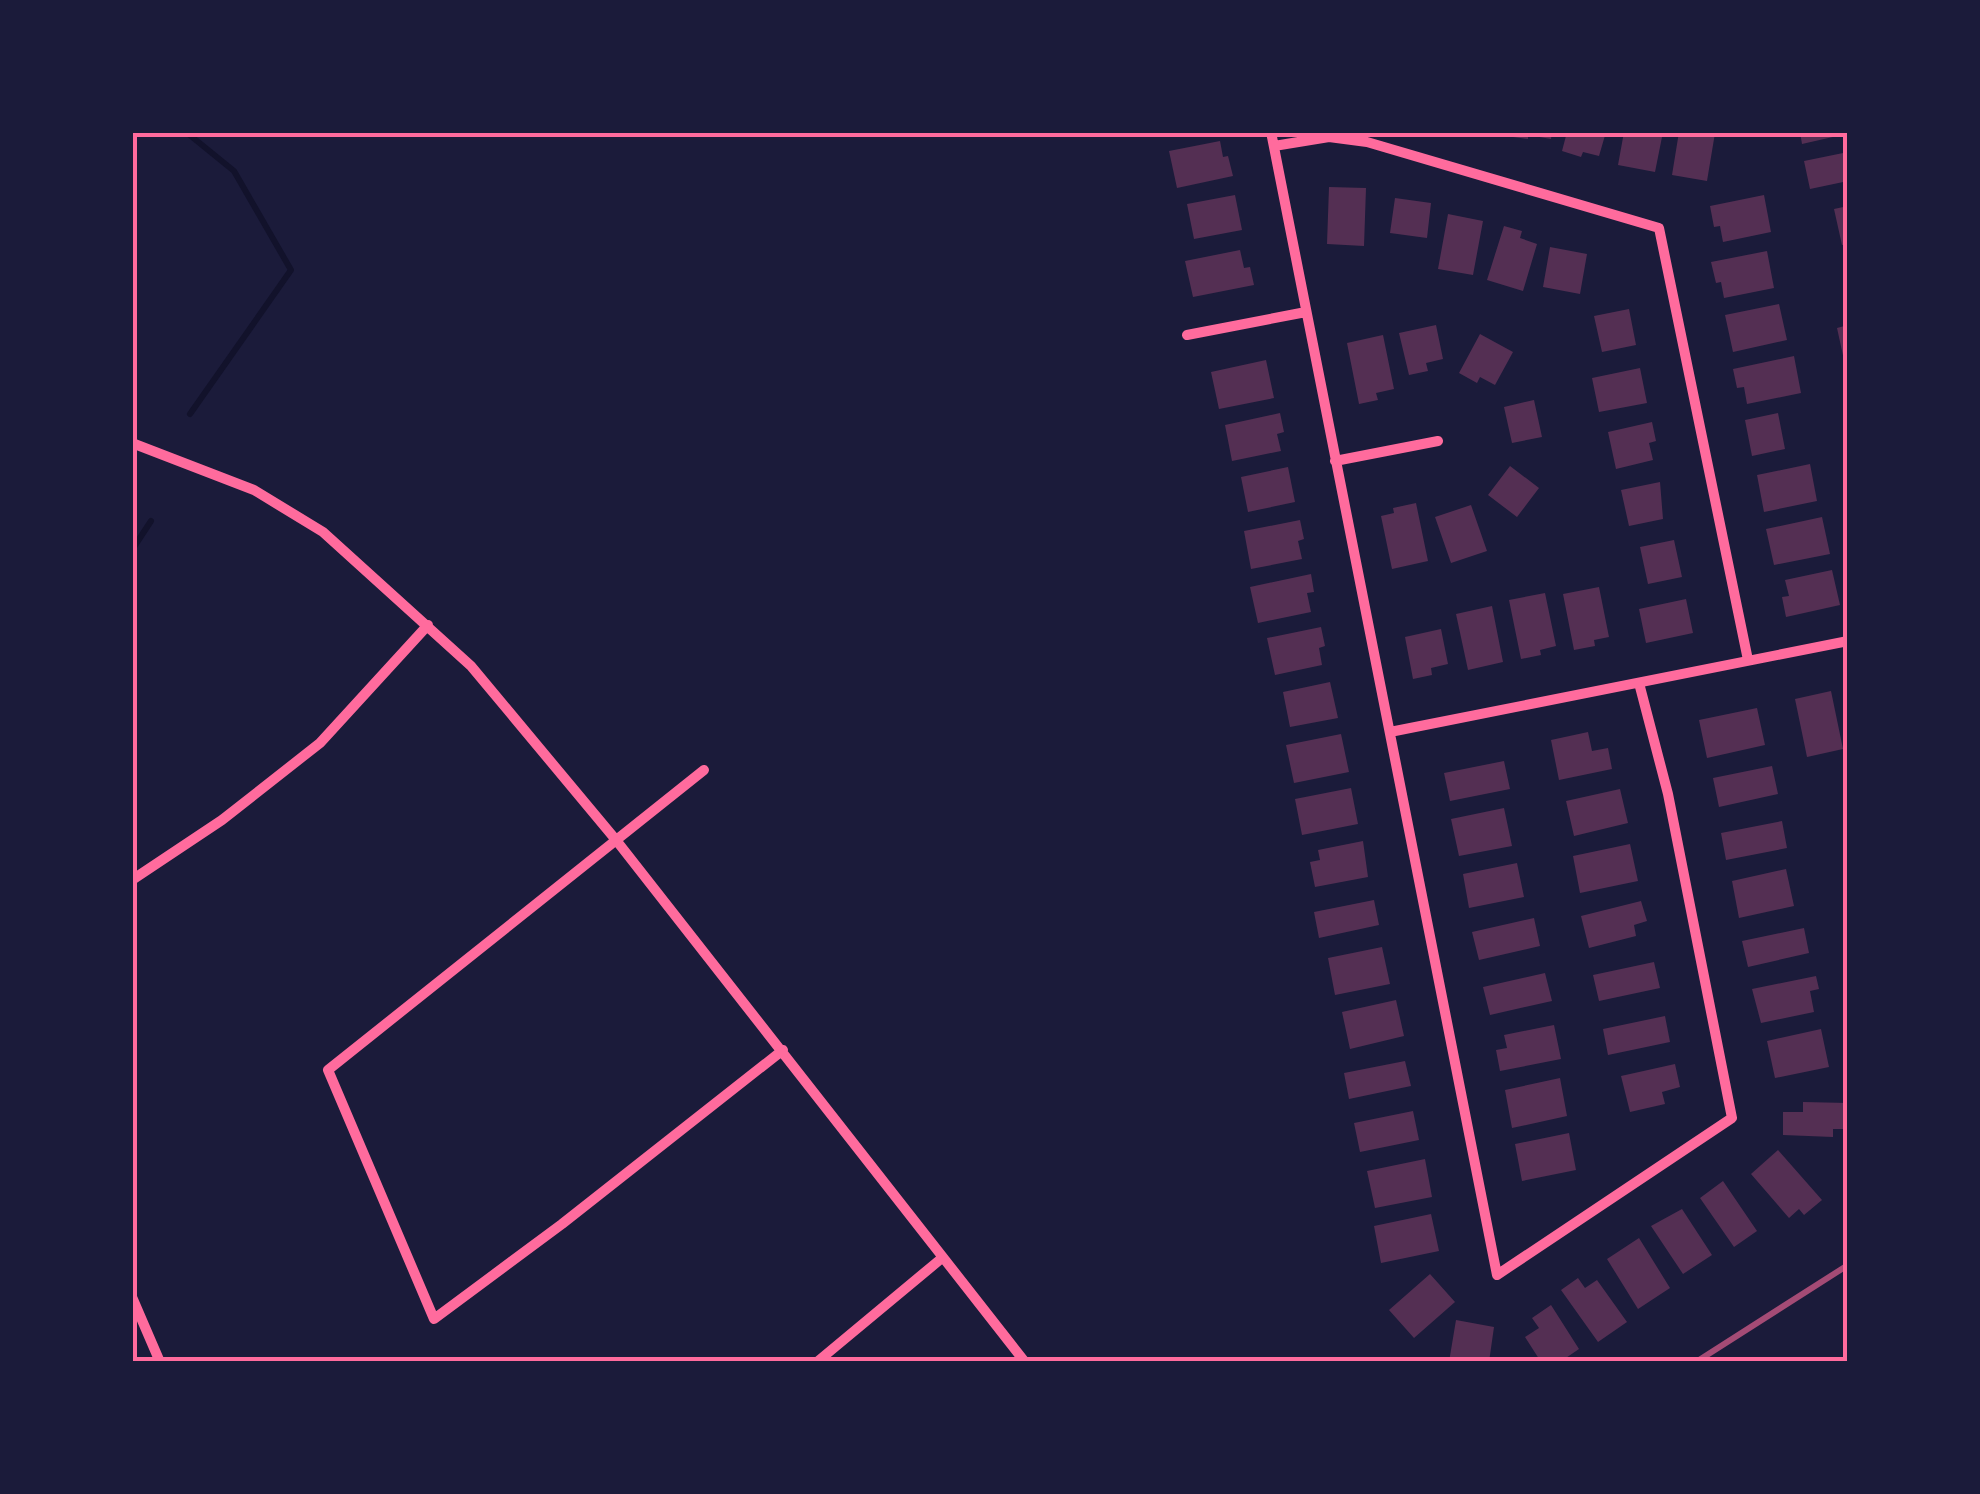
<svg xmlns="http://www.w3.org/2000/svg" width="1980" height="1494" viewBox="0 0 1980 1494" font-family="Poppins,sans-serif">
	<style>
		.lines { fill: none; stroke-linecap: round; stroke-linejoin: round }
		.stream { stroke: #12122b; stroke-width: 6 }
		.building { fill: #542f53 }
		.minor { stroke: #ff6b9d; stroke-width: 10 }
		.rail { stroke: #a44b75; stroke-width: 6 }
		.neatline { fill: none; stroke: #ff6b9d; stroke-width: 4 }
	</style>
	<rect width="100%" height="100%" fill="#1b1b3a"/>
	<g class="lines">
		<path class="stream" d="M186 132 234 171 291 270 190 414
			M132 550 151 521"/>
	</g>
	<path class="building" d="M1513 132H1552L1551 139 1528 135V139L1513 137Z
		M1567 132H1606L1599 156 1583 152 1581 157 1562 151Z
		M1624 132H1663L1655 172 1618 165Z
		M1679 132 1715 133 1707 181 1672 175Z
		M1800 132H1846V134L1802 144Z
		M1220 141 1223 157 1228 156 1233 176 1177 188 1169 151Z
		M1848 152V181L1810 189 1804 161Z
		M1329 187 1366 188 1364 246 1327 244Z
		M1235 195 1242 230 1194 239 1187 204Z
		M1764 195 1771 232 1723 242 1720 226 1714 227 1710 206Z
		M1395 198 1431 203 1427 238 1390 233Z
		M1848 206V244L1842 245 1834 209Z
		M1448 214 1483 221 1473 275 1438 269Z
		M1504 226 1522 231 1520 238 1537 244 1523 291 1487 280Z
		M1550 247 1587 254 1580 294 1543 287Z
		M1240 250 1244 268 1250 267 1254 285 1193 297 1185 261Z
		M1767 251 1774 288 1724 298 1721 282 1716 283 1711 262Z
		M1779 304 1787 340 1733 352 1725 315Z
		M1629 309 1636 345 1602 352 1594 316Z
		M1436 325 1443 359 1426 363 1428 371 1409 375 1399 333Z
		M1848 325V359L1844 360 1837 328Z
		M1480 334 1513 352 1495 385 1480 377 1477 383 1459 373Z
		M1383 335 1394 389 1376 393 1378 400 1359 404 1347 343Z
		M1794 356 1801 393 1747 404 1744 387 1737 388 1733 369Z
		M1266 360 1274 398 1219 409 1211 372Z
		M1640 368 1647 403 1599 412 1592 378Z
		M1534 400 1542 437 1512 443 1504 407Z
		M1280 413 1284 432 1277 434 1281 451 1232 461 1225 425Z
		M1778 413 1785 449 1752 456 1745 420Z
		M1652 422 1656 441 1649 443 1653 460 1616 469 1608 432Z
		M1810 464 1817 501 1764 512 1757 475Z
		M1510 466 1539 488 1517 517 1488 495Z
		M1288 467 1295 502 1248 512 1241 477Z
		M1660 482 1663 519 1629 526 1621 490Z
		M1416 503 1428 561 1392 569 1381 516 1394 513 1393 508Z
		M1471 505 1487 551 1451 563 1435 517Z
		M1822 517 1830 554 1774 565 1766 529Z
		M1300 520 1304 539 1298 541 1302 559 1251 569 1244 531Z
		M1674 540 1682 577 1648 584 1640 547Z
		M1832 570 1840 605 1786 617 1782 597 1789 596 1785 580Z
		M1311 574 1314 592 1307 593 1311 612 1258 623 1250 587Z
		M1599 587 1609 637 1594 640 1595 646 1574 650 1563 594Z
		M1545 593 1556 646 1540 650 1541 655 1521 659 1509 600Z
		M1686 599 1693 633 1646 643 1639 609Z
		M1492 606 1503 662 1468 670 1456 614Z
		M1321 627 1325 646 1319 648 1322 665 1275 675 1267 638Z
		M1441 629 1448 664 1431 668 1432 675 1413 679 1405 637Z
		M1330 682 1338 718 1290 727 1283 692Z
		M1831 691 1843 749 1807 757 1795 699Z
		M1757 708 1765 745 1707 758 1699 720Z
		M1588 732 1592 751 1608 748 1612 769 1559 780 1551 740Z
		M1341 734 1349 772 1294 783 1286 745Z
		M1504 761 1510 789 1450 801 1444 773Z
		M1772 766 1778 794 1719 807 1713 778Z
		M1351 788 1358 824 1302 835 1295 799Z
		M1620 789 1628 823 1574 836 1566 801Z
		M1504 808 1512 846 1459 856 1451 819Z
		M1782 821 1787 848 1726 860 1721 833Z
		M1363 841 1368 877 1315 887 1310 862 1320 860 1318 850Z
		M1630 844 1638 881 1580 893 1573 856Z
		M1517 863 1524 897 1469 908 1463 874Z
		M1786 869 1794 906 1739 918 1732 881Z
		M1374 900 1379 925 1319 938 1314 912Z
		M1641 901 1647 921 1634 925 1636 936 1589 948 1581 916Z
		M1534 918 1540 946 1479 960 1472 932Z
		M1804 928 1809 953 1748 967 1742 941Z
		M1382 947 1390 984 1335 995 1328 958Z
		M1654 962 1660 988 1599 1001 1593 975Z
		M1545 973 1552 1001 1490 1015 1483 987Z
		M1816 976 1819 989 1810 991 1814 1012 1761 1023 1752 989Z
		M1396 1000 1404 1036 1350 1049 1342 1012Z
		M1665 1016 1670 1042 1608 1055 1603 1029Z
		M1554 1025 1561 1059 1500 1071 1496 1050 1507 1048 1504 1035Z
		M1821 1029 1829 1067 1775 1078 1767 1041Z
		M1405 1061 1411 1086 1349 1099 1344 1073Z
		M1675 1064 1680 1087 1662 1092 1665 1104 1630 1112 1621 1076Z
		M1560 1078 1567 1116 1512 1128 1505 1090Z
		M1803 1102 1848 1103V1129H1833V1137L1783 1135V1112H1803Z
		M1413 1111 1419 1140 1360 1152 1354 1123Z
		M1569 1133 1576 1170 1522 1181 1515 1144Z
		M1778 1150 1822 1200 1804 1215 1799 1209 1789 1218 1751 1174Z
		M1425 1159 1432 1197 1375 1208 1367 1171Z
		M1723 1181 1757 1231 1734 1247 1700 1198Z
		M1682 1209 1712 1255 1683 1274 1651 1226Z
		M1431 1214 1439 1251 1381 1263 1374 1226Z
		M1639 1238 1670 1288 1638 1309 1607 1259Z
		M1430 1274 1455 1302 1414 1338 1389 1310Z
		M1578 1278 1585 1288 1597 1280 1627 1322 1598 1342 1561 1290Z
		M1551 1305 1579 1349 1560 1362H1541L1525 1337 1539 1328 1532 1318Z
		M1456 1320 1494 1327 1489 1362H1449Z"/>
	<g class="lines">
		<path class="minor" d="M1271 132 1497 1275 1732 1118 1668 794 1639 683
			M1274 146 1329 137 1367 142 1659 228 1748 660
			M1187 335 1306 312
			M132 443 254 490 323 532 471 666 616 840 1025 1362
			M1335 461 1438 441
			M1390 732 1848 641
			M704 770 328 1070 434 1319 562 1224 783 1050
			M132 880 222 820 320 743 428 625
			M132 1297 160 1362
			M817 1362 942 1258"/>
		<path class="rail" d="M1696 1362 1848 1265"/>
	</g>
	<rect width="1980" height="1494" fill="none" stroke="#1b1b3a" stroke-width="270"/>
	<rect x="135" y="135" width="1710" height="1224" class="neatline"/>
</svg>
